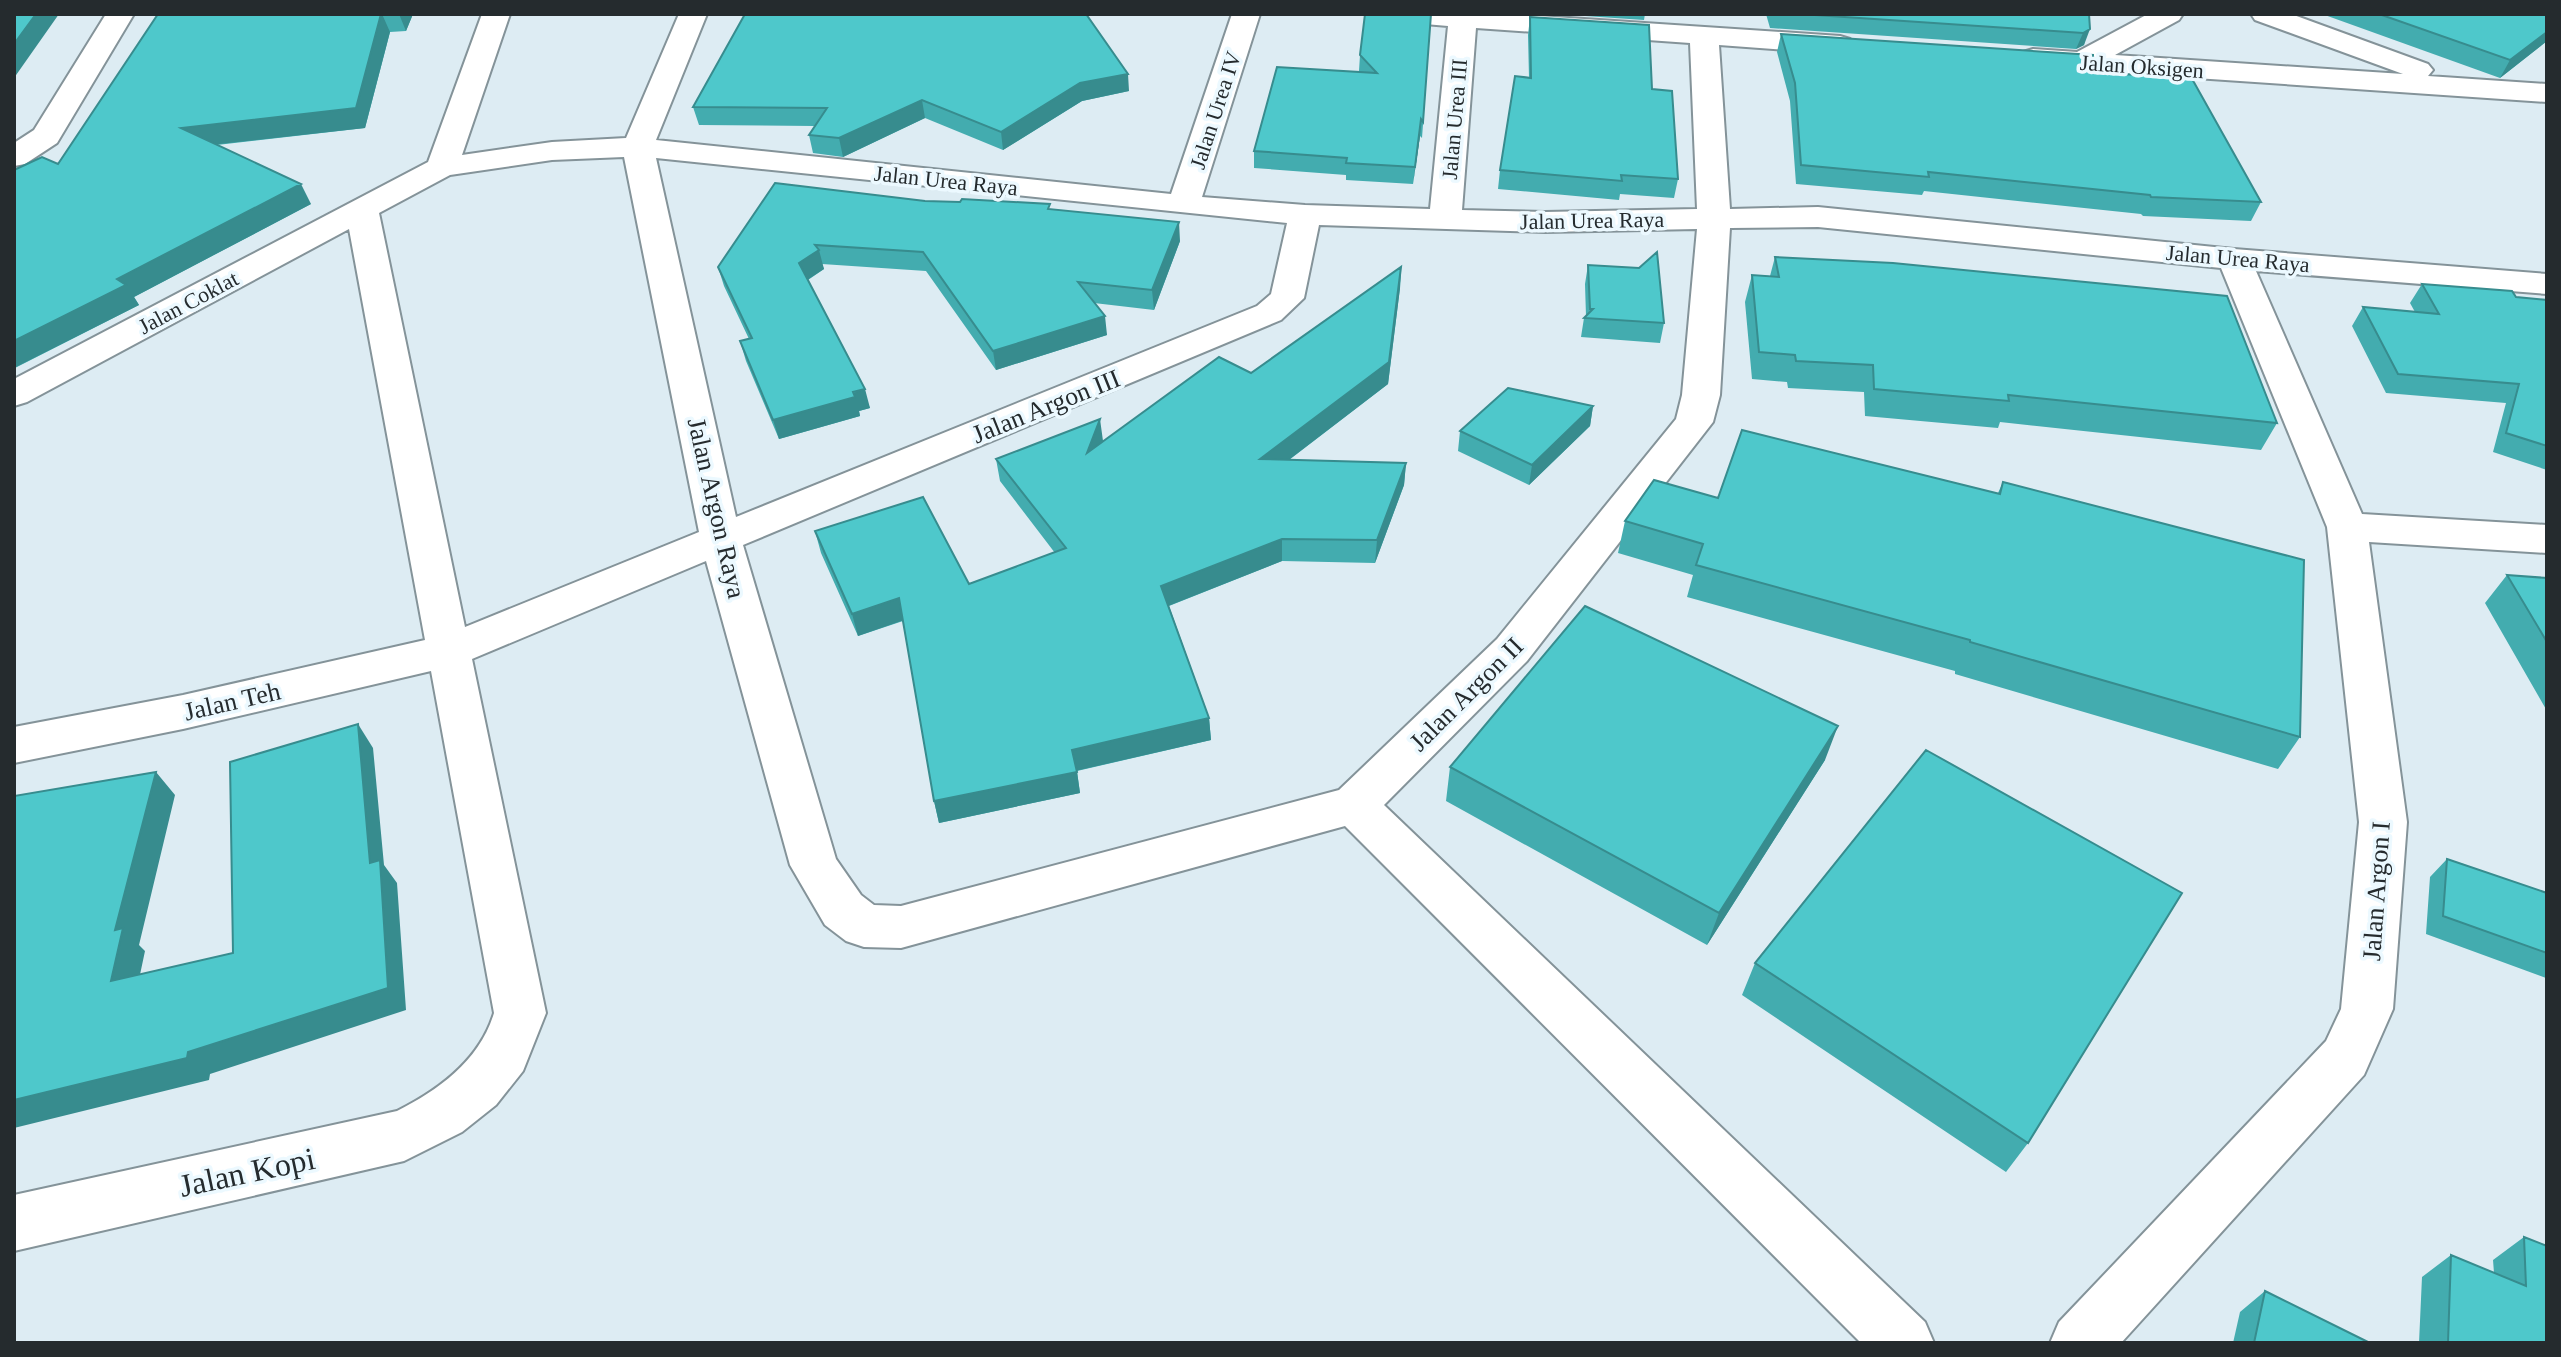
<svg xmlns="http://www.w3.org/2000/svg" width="2561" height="1357" viewBox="0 0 2561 1357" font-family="Georgia,serif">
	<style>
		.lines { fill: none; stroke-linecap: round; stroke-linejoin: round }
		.minor-casing { stroke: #849399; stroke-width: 4 }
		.minor { fill: #fff; fill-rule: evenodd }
		.wall { fill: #43acaf }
		.shaded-wall { fill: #378c8e }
		.building { fill: #4ec8cb; stroke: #378c8e; stroke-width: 2 }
		.labels { text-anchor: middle; stroke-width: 7; stroke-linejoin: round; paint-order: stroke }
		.far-street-label { font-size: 22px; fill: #252b2e; stroke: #ecf9ff }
		.street-label { font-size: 26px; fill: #252b2e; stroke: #ecf9ff }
		.near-street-label { font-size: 32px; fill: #252b2e; stroke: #ecf9ff }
	</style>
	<rect width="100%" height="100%" fill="#ddecf3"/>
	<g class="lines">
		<defs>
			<path id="minor" d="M106 14H134L57 143 25 164 14 166V143L34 130Z
				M482 14H510L462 155 552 142 626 138 679 14H707L656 140 1171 194 1232 14H1260L1202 197 1305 205 1430 209 1448 26 1378 20 1374 14H1510L1840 36 1850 39 1854 45 1850 51 1840 54 1719 45 1730 209 1818 207 2234 249 2547 274V294L2256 271 2362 514 2547 525V553L2369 542 2407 822 2393 1009 2364 1075 2121 1343H2050L2059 1322 2326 1041 2341 1009 2359 822 2327 527 2221 268 1818 227 1730 228 1720 395 1713 422 1527 661 1384 805 1925 1322 1934 1343H1861L1345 826 901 948 864 947 846 941 825 925 790 865 706 561 472 659 546 1013 523 1071 496 1105 462 1132 404 1161 14 1251V1195L397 1111C439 1090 480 1060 494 1013L431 671 183 729 14 763V727L183 695 425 640 349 229 27 402 14 406V379L428 162ZM1476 28 1690 43 1697 209 1545 212 1462 210ZM624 157 699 532 465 627 379 213 450 175 552 160ZM656 158 1287 223 1271 294 1257 306 736 517ZM1319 225 1545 232 1697 229 1682 395 1676 419 1497 639 1339 790 901 906 874 905 861 895 836 859 743 545 1281 320 1304 298Z
				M2148 14H2183L2179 20 2115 55 2403 74 2255 20 2251 14H2291L2428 64 2433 70 2428 76 2547 84V102L2033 67 2023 64 2019 58 2023 52 2033 49 2077 52Z"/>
		</defs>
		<use href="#minor" class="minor-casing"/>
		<use href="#minor" class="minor"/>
	</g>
	<path class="wall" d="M158 14H413L406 31 390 32 365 128 217 145 311 204 134 297 139 305 15 368 14 170 58 164Z
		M1431 14 1422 138 1420 136 1413 184 1346 180V175L1254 168V151L1360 72 1359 71 1360 55Z
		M1556 14H1645L1644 20Z
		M1766 14H2089L2084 45 2076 49 1770 28Z
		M2322 14H2547V41L2500 78Z
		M1530 17 1652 89 1678 179 1674 198 1620 194 1619 200 1498 189 1500 170 1529 78 1528 35Z
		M1781 34 2094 73 2261 202 2251 221 2143 216 2141 214 1924 191 1922 195 1796 184 1790 101 1777 52Z
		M1129 91 1082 101 1003 150 925 118 843 157 813 153 809 135 815 126 699 125 693 107Z
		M925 201 1051 209 1180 241 1154 310 1094 303 1107 335 996 370 926 271 822 264 824 269 808 280 870 408 859 411 860 416 779 439 746 361 740 341 749 339 724 286 718 267Z
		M1775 257 2277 423 2261 450 2000 422 1998 428 1865 416 1864 392 1788 388 1787 382 1752 379 1745 302 1752 275 1770 276Z
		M1588 265 1664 323 1660 343 1581 337 1584 318 1586 316 1585 284Z
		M1401 267 1400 288 1388 384 1289 460 1406 463 1404 485 1375 563 1282 561 1169 606 1209 718 1211 740 1077 771 1080 793 939 823 934 801 903 621 858 636 821 553 815 531 969 584 1055 553 1000 481 996 459 1102 442 1251 373Z
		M2422 284 2516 297 2547 300V470L2493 452 2506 403 2386 393 2352 326 2363 307 2415 312 2410 303Z
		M1593 406 1590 426 1529 485 1458 451 1460 431Z
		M2003 482 2300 737 2278 769 1955 674V671L1687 597 1693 575 1618 553 1625 521 1718 498 1998 493Z
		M2507 575 2547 578V711L2485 603Z
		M1825 760 1707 945 1446 801 1450 767Z
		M2447 859 2547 893 2546 978 2426 934 2430 877Z
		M1755 963 2028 1143 2006 1172 1742 995Z
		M2524 1237 2547 1343H2419L2422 1277 2451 1255 2494 1273 2493 1260Z
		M2265 1291 2370 1343H2233L2240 1312Z"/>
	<path class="shaded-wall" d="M36 14H59L14 78V44Z
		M382 14 390 32 365 128 192 147 181 128Z
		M399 14H413L406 31Z
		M2090 29 2084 45 2076 49 2083 33Z
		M2547 32V41L2500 78 2510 60Z
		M1128 74 1129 91 1082 101 1003 150 1001 132 1080 83Z
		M922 100 925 118 843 157 839 138Z
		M1421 119 1420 136 1413 184 1415 167Z
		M301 184 311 204 134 297 139 305 14 368V341L117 279Z
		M1179 222 1180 241 1154 310 1152 290Z
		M819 250 824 269 804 282 799 263Z
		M1401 267 1400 288 1388 384 1261 481 1260 459Z
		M1105 316 1107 335 996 370 993 351Z
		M865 389 870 408 859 411 860 416 779 439 773 420Z
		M1593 406 1590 426 1529 485 1532 465Z
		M1100 419 1103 441 1087 453Z
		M1406 463 1404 485 1375 563 1377 540Z
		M1282 539V561L1163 608 1161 586Z
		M899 598 904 620 858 636 852 614Z
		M1209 718 1211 740 1075 771 1072 750Z
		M358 724 373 748 384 865 397 883 406 1010 210 1074 209 1080 14 1128V1100L188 1052 370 863Z
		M1838 726 1825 760 1707 945 1719 913Z
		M156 772 175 795 139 945 145 951 134 1003 111 981 115 930Z
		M1077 772 1080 793 939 823 934 801Z"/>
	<path class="building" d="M14 14H36L14 44Z
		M158 14H381L356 108 181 128 301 184 117 279 126 285 14 341V170L42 157 58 164Z
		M745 14H1086L1128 74 1080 83 1001 132 922 100 839 138 809 135 827 108 693 107Z
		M1365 14H1431L1423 122 1421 119 1415 167 1346 163 1347 158 1254 151 1277 67 1377 73 1360 55Z
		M1800 14H2089L2090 29 2083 33Z
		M2379 14H2547V32L2510 60Z
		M1530 17 1649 25 1652 89 1672 91 1678 179 1621 175 1622 181 1500 170 1515 76 1531 78Z
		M1781 34 2093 55 2094 73 2191 77 2261 202 2151 197 2150 195 1928 172 1929 177 1801 165 1795 83Z
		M775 183 925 201 960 202 962 199 1050 204 1048 209 1179 222 1152 290 1078 282 1105 316 993 351 923 252 815 245 819 250 799 263 865 389 853 392 855 397 773 420 740 341 752 338 718 267Z
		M1657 252 1664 323 1584 318 1593 309H1590L1588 265 1639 268Z
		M1775 257 1893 263 2227 296 2277 423 2008 395 2009 401 1874 389 1873 365 1796 361 1795 355 1759 352 1752 275 1779 277Z
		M1401 267 1389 362 1260 459 1406 463 1377 540 1282 539 1161 586 1209 718 1072 750 1077 772 934 801 899 598 852 614 815 531 923 497 969 584 1066 548 996 459 1100 419 1087 453 1219 357 1251 373Z
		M2422 284 2512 291 2516 297 2547 300V446L2506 433 2519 384 2398 374 2363 307 2439 314Z
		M1508 388 1593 406 1532 465 1460 431Z
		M1742 430 2000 494 2003 482 2304 560 2300 737 1970 642V640L1696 565 1703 544 1625 521 1654 480 1718 498Z
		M2507 575 2547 578V642Z
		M1585 606 1838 726 1719 913 1450 767Z
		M358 724 370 863 380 860 388 988 188 1052 187 1058 14 1100V796L156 772 115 930 123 928 111 981 233 953 230 762Z
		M1926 750 2182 893 2028 1143 1755 963Z
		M2447 859 2547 893V953L2443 916Z
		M2524 1237 2547 1246V1343H2448L2451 1255 2526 1286Z
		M2265 1291 2370 1343H2254Z"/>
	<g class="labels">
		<g class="far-street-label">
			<text transform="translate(2142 66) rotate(4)" y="8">Jalan Oksigen</text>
			<text transform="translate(1215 110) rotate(-72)" y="8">Jalan Urea IV</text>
			<text transform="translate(1454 119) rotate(-85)" y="8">Jalan Urea III</text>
			<text transform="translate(946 180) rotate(6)" y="8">Jalan Urea Raya</text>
			<text transform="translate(1592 220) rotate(-1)" y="8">Jalan Urea Raya</text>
			<text transform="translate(2238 258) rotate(5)" y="8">Jalan Urea Raya</text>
			<text transform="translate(188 302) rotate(-28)" y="8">Jalan Coklat</text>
		</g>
		<g class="street-label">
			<text transform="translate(1046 406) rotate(-22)" y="9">Jalan Argon III</text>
			<text transform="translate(717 508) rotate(77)" y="9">Jalan Argon Raya</text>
			<text transform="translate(1466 694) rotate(-45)" y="9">Jalan Argon II</text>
			<text transform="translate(232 701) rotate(-13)" y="9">Jalan Teh</text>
			<text transform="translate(2376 891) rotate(-86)" y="9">Jalan Argon I</text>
		</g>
		<g class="near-street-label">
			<text transform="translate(247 1172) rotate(-12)" y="11">Jalan Kopi</text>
		</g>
	</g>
	<rect width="2561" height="1357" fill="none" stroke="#252b2e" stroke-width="32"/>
</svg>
